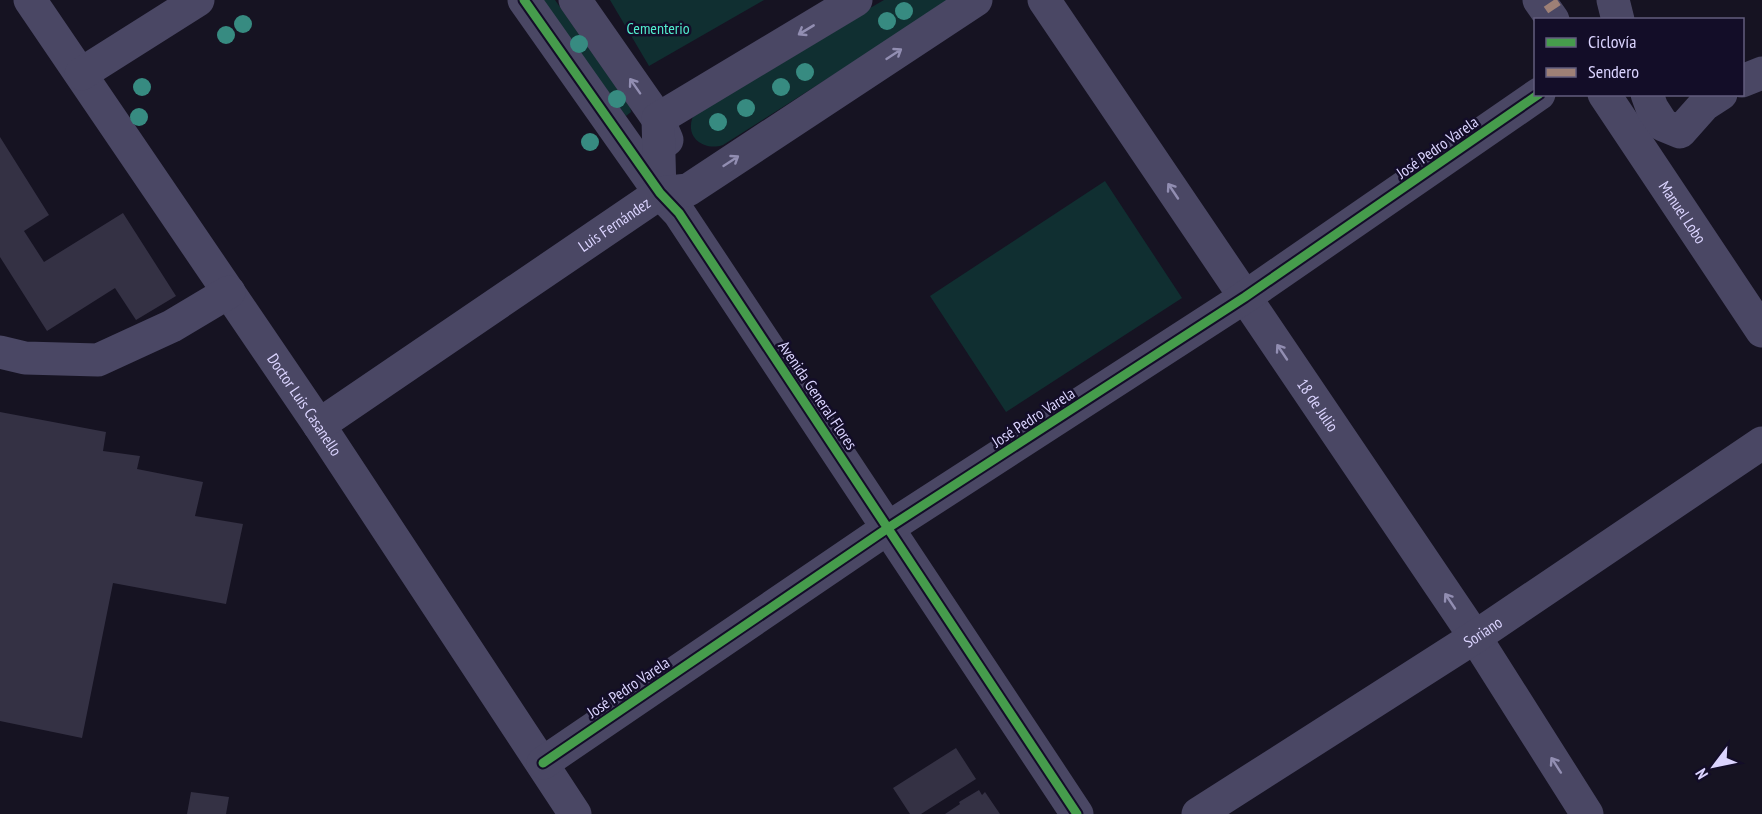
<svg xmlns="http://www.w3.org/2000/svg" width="1762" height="814" viewBox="0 0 1762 814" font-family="'PT Sans Narrow',sans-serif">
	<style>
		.green { fill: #102f31 }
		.building { fill: #343144 }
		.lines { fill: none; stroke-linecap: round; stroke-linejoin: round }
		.minor { stroke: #4a4764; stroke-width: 33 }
		.quiet { stroke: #9e8076; stroke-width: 8; stroke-dasharray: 15 8; stroke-linecap: butt }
		.cycleway-casing { stroke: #130d28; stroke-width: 13 }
		.cycleway { stroke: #469c4c; stroke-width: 9 }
		.tree { fill: #378b81 }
		.oneway { stroke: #928eb2 }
		.labels { text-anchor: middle; stroke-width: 5; stroke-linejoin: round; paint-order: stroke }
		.park-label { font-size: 16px; fill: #52edce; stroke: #130d28 }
		.street-label { font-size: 16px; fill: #dbd4ff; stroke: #130d28 }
	</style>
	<rect width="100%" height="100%" fill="#161322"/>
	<path class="green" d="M541 0H555L630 107 631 112 626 116Z
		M610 0H764L649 66Z
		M884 0H951L723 145C705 151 686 139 692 119 694 114 697 110 700 106Z
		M1105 181 1182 298 1006 412 930 296Z"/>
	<path class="building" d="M0 137 49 215 24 231 44 262 123 213 176 296 136 320 115 288 47 331 0 257Z
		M0 412 106 432 103 451 140 456 137 469 203 482 195 516 243 524 226 604 113 583 82 738 0 721Z
		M956 748 976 779 921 814H910L893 788Z
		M979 790 982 795 985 792 1000 814H945L960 804 959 802Z
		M191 792 229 797 226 814H187Z"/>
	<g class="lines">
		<g class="minor">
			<path id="s1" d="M30 0 319 425 575 814"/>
			<path d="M524 0 660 193 679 213 1077 814"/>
			<path d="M575 0 658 119 667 140"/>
			<path id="s2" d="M1044 0 1475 637 1587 814"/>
			<path d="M1539 0 1553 20"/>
			<path d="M1613 0 1618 20"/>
			<path d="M81 74 198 0"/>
			<path d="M1742 81 1762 73"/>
			<path id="s3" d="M1604 94 1762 331"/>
			<path d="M1647 94 1652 108 1663 125 1680 132 1704 105 1721 94"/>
			<path d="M660 193 658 119 856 0"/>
			<path d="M0 352 25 358 98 360 172 326 229 292"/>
			<path id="s4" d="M319 425 660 193 688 190 976 0"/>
			<path d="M543 763 888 528 1245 297 1539 94"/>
			<path id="s5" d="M1198 814 1475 637 1762 443"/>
		</g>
		<path class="quiet" d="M1546 10 1561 0"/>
		<defs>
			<path id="cycleway" d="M524 0 660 193 679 213 1077 814
				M543 763 888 528 1245 297 1539 94"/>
		</defs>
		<use href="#cycleway" class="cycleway-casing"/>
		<use href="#cycleway" class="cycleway"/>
	</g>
	<g class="tree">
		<circle cx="904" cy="11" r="9"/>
		<circle cx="887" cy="21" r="9"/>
		<circle cx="243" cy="24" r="9"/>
		<circle cx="226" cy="35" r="9"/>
		<circle cx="579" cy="44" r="9"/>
		<circle cx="805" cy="72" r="9"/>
		<circle cx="142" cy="87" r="9"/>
		<circle cx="781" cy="87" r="9"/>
		<circle cx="617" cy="99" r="9"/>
		<circle cx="746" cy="108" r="9"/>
		<circle cx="139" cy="117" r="9"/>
		<circle cx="718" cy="122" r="9"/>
		<circle cx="590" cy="142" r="9"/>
	</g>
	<defs><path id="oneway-shaft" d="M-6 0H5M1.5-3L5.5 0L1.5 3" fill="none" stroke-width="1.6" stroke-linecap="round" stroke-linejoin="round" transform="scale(1.5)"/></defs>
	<g class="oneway">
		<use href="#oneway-shaft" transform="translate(806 30) rotate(149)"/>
		<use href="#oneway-shaft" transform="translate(894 54) rotate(-33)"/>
		<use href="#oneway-shaft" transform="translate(635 86) rotate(-125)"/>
		<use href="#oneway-shaft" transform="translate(731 161) rotate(-33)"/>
		<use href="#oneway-shaft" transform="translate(1173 191) rotate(-124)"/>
		<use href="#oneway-shaft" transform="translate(1282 352) rotate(-124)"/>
		<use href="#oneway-shaft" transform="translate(1450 601) rotate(-124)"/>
		<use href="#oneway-shaft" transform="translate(1556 765) rotate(-123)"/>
	</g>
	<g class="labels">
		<g class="park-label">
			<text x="658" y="34">Cementerio</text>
		</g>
		<g class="street-label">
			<text transform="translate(1437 147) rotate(-35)" y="6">José Pedro Varela</text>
			<text dy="6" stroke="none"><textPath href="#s3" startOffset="142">Manuel Lobo</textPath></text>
			<text dy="6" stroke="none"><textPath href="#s4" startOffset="357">Luis Fernández</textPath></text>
			<text transform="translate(818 395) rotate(56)" y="6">Avenida General Flores</text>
			<text dy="6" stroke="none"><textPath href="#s1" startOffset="489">Doctor Luis Casanello</textPath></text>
			<text dy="6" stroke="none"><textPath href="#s2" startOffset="489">18 de Julio</textPath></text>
			<text transform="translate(1033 417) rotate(-33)" y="6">José Pedro Varela</text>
			<text dy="6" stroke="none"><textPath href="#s5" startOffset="338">Soriano</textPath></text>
			<text transform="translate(628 687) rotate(-34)" y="6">José Pedro Varela</text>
		</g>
	</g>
	<rect x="1534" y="18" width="210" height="78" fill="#130d28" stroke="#635d7e" stroke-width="1.5"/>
	<rect x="1546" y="38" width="30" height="9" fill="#469c4c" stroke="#635d7e" stroke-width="1.5"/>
	<text x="1588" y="48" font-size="18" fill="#dbd4ff">Ciclovía</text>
	<rect x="1546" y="68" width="30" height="9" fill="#9e8076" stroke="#635d7e" stroke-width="1.5"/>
	<text x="1588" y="78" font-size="18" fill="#dbd4ff">Sendero</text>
	<g transform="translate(1714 766) rotate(238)" stroke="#130d28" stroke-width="4.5" paint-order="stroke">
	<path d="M0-4.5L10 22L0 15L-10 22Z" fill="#dbd4ff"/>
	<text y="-9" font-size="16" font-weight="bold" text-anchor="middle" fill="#dbd4ff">N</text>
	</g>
</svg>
